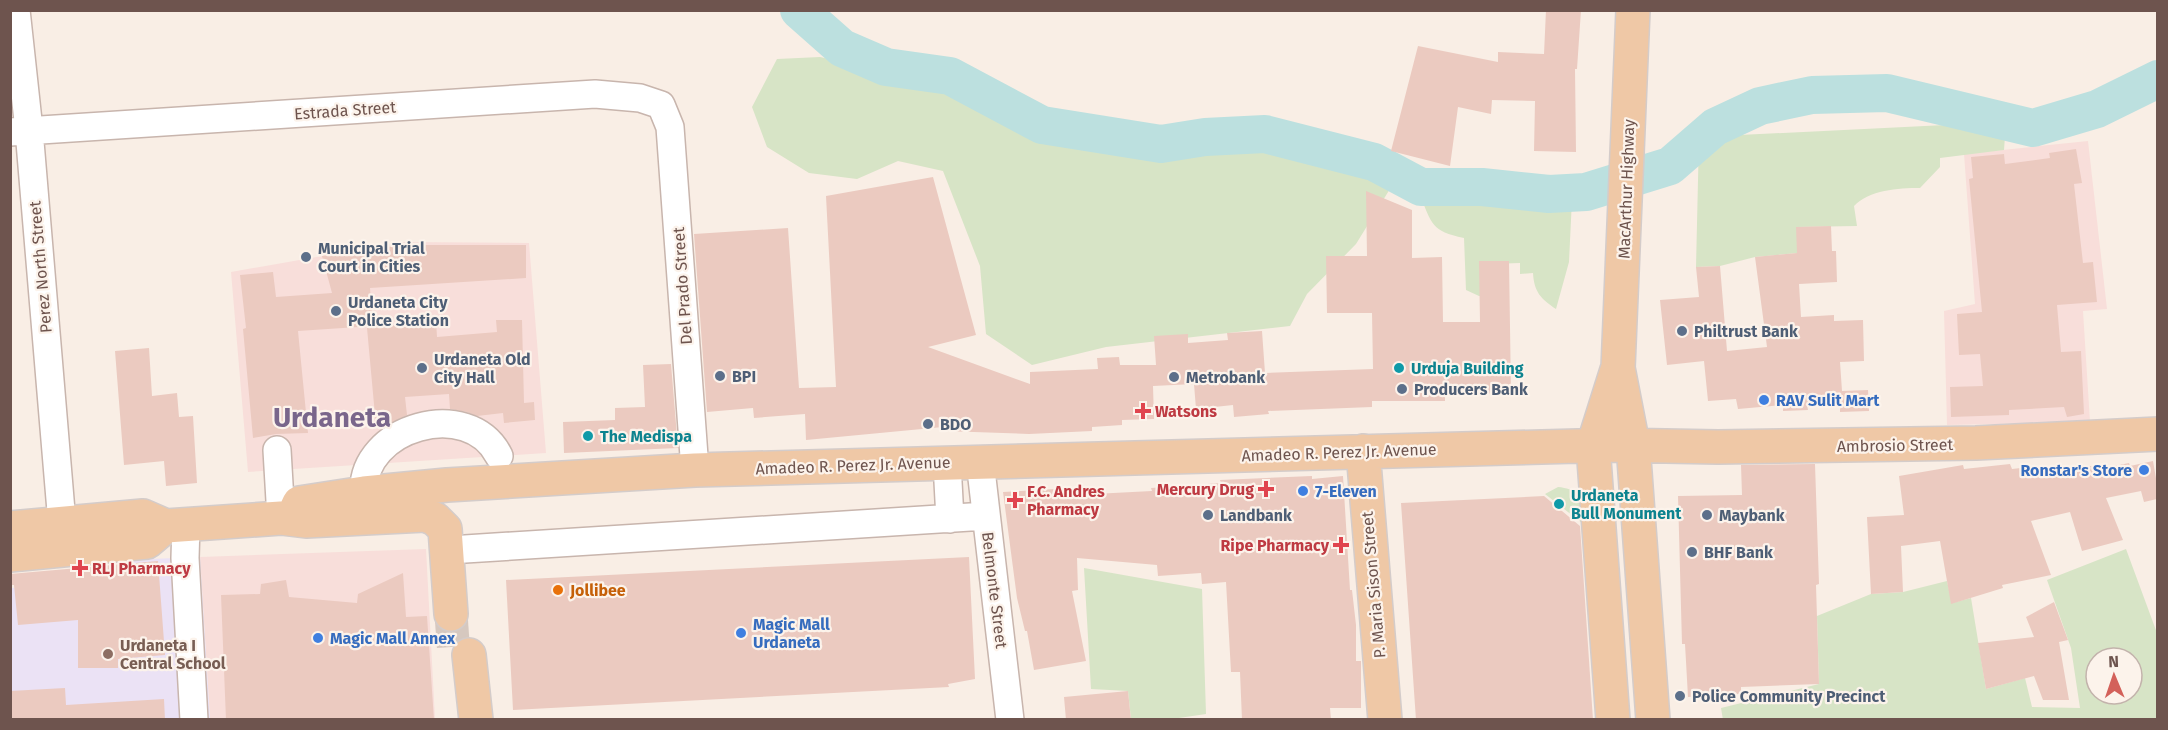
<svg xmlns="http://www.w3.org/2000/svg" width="2168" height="730" viewBox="0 0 2168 730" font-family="'Fira Sans',sans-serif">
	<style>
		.commercial { fill: #f8deda }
		.education { fill: #ebe2f5 }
		.green { fill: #d7e4c6; fill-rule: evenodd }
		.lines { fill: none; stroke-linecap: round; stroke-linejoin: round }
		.river { stroke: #bce0df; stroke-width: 38 }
		.building { fill: #ebcac0 }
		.major-tunnel { stroke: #d6c8bf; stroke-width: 33; stroke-dasharray: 33 16; stroke-linecap: butt }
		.minor-casing { stroke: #c8b5ad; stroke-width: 30 }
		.major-casing { stroke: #d4ccca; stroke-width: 36 }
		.minor { stroke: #fff; stroke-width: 27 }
		.major { stroke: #efc8a6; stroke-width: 33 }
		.service-dot { fill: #5c6f8a; stroke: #fcf3eb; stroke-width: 2 }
		.culture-dot { fill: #0f9aa8; stroke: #fcf3eb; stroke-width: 2 }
		.shop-dot { fill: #3f7fe0; stroke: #fcf3eb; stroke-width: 2 }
		.health-dot { fill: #e0444e; stroke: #fcf3eb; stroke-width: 2 }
		.food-dot { fill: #e8710a; stroke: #fcf3eb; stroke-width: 2 }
		.education-dot { fill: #8d6e63; stroke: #fcf3eb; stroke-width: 2 }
		.labels { text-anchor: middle; stroke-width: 4.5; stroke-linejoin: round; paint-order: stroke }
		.street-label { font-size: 16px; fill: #6e544e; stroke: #fcf3eb }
		.service-label { font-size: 16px; font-weight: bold; fill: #4e5e75; stroke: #fcf3eb; text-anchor: start }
		.culture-label { font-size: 16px; font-weight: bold; fill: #0d838f; stroke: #fcf3eb; text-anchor: start }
		.shop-label { font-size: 16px; font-weight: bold; fill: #366cbe; stroke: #fcf3eb; text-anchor: start }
		.health-label { font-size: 16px; font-weight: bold; fill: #be3a42; stroke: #fcf3eb; text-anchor: start }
		.food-label { font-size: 16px; font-weight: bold; fill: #c56008; stroke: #fcf3eb; text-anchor: start }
		.education-label { font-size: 16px; font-weight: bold; fill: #785e54; stroke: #fcf3eb; text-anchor: start }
		.town-label { font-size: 28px; font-weight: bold; fill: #79668b; stroke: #fcf3eb }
	</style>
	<rect width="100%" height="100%" fill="#f9eee5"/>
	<path class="commercial" d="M2088 141 2107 309 2083 311 2090 422 1947 425 1944 311 1975 304 1964 154Z
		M402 242 529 243 546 453 248 472 231 272Z
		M426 549 435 719H210L200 557Z"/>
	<path class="education" d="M200 557 210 719 11 720V588L127 578 126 560Z"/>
	<path class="green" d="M820 57 964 90 1021 124 1158 148H1178L1198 141 1246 140 1291 146 1315 157 1393 184 1356 244 1307 294 1290 326 1106 347 1032 365 986 334 980 266 943 171 898 161 857 179 809 173 767 147 752 107 777 59Z
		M2006 122 2004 150 1940 158V167L1920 188C1898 188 1869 190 1854 206L1857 226 1797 227 1798 253 1755 257 1720 266 1696 267 1699 137Z
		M1420 195 1572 199 1569 262 1556 309C1541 299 1534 292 1533 273L1520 274V263L1491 264V298L1479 296 1466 290 1464 238C1431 231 1432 224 1420 195Z
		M1558 487C1581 489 1584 502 1582 523L1545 494Z
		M2126 549 2157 633V719L1723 720 1721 708 1819 684 1817 616 1871 594 1903 592 1947 581 1952 603 1971 598 1986 689 2025 678 2032 707 2080 708 2071 648 2047 580ZM2096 658H2132V694H2096Z
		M1084 568 1202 589 1206 714 1172 719H1131L1128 691 1091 689Z"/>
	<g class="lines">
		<path class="river" d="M799 10 842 48 886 67 950 76 1042 125 1161 144 1205 137 1265 134 1374 162 1421 187H1482L1549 194 1586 192 1670 166 1715 127 1760 106 1812 95 1887 93 2033 128 2097 109 2158 79"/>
	</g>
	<path class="building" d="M1546 10H1581L1577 69H1575L1576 152 1534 151 1535 101 1492 100 1491 114 1458 107 1450 166 1391 151 1418 46 1498 62V52L1544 54Z
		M2076 149 2082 183 2074 184 2083 263 2093 262 2097 302 2057 305 2061 352 2081 351 2084 414 2067 417 2064 407 2009 410V415L1951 417 1950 387 1983 386 1980 354 1959 355 1957 314 1982 312 1969 179 1973 178 1971 157 2004 154 2005 164 2050 158 2049 153Z
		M933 177 976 335 928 347 1030 384V372L1098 369 1097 358 1119 357 1120 365H1156L1154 336 1188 334V343L1228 340 1227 333 1262 331 1265 373 1373 369 1372 313H1327L1326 256H1367L1366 191 1412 210V258L1442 257 1443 322H1480L1479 261H1509L1511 393 1445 394V401H1372V407L1268 411 1269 414 1234 417 1233 405 1196 409 1194 384 1153 386 1154 419 1122 420V425L1092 427V431L1029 434 944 431 943 427 806 440 805 414 754 418 753 408 707 412 694 234 788 228 799 388 836 387 826 196Z
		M1831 226 1832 251H1836L1837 282 1799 284 1801 317 1834 315V321L1863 320 1864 361 1840 362 1842 391 1868 390 1869 411 1840 412V402L1807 405 1808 410 1783 411V405L1738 409 1736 399 1708 401 1704 361 1667 365 1660 300 1699 297 1696 267 1720 266 1727 351 1767 347 1755 257 1797 253 1796 227Z
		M402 245H526V278L370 288 373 326 298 331 308 433 276 434 253 438 243 329 246 328 240 275 273 272 276 297 332 293 322 256Z
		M496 320H522L524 403 534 402 535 420 504 423 503 413 477 416 467 412 450 409 449 394 405 397 407 415 385 426H376L367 328 436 321 437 337 497 332Z
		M149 348 152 396 177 393 179 417 193 416 197 483 166 486 164 461 124 465 115 351Z
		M671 364 678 448 564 453 563 422 615 420V408L645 407 643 365Z
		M2153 461 2157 484V499L2144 502 2141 491 2106 498 2123 540 2082 551 2070 512 2031 521 2051 575 2002 585 2003 588 1951 604 1940 541 1901 546 1903 592 1871 594 1867 517 1904 515 1899 476 1963 465 1964 469 2010 464 2012 469 2047 465 2048 468 2092 466 2094 470 2129 463 2130 466Z
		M1815 464 1819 584 1816 585 1819 684 1741 687V694L1688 697 1685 644H1682L1678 496 1742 495 1741 465Z
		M1312 476V479L1343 476 1350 590H1352L1356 625V661H1361V708H1330L1331 720H1242L1240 672H1231L1226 582 1202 584 1201 573 1158 576 1157 565 1077 558 1078 590 1072 591 1086 661 1034 670 1027 631H1025L1017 598 1003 492 1055 489V496L1152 491 1151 488 1221 483 1220 480Z
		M1544 496 1580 526 1593 720H1416L1401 503Z
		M969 557 975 679 948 684 949 687 513 710 506 580Z
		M158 561 165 655 118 659V668H78V620L18 625 14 585H10V574Z
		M403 573 406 617 427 616 434 720H226L221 595 260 594 261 584 286 580 289 597 357 603 358 594Z
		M2054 602 2068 640 2059 642 2069 700H2043L2034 676 1986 689 1978 643 2034 637 2026 617Z
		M65 688 66 705 164 699 165 720H10V691Z
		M1128 691 1131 720H1066L1064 697Z"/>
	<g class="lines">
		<path class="major-tunnel" d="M451 614 454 656"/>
		<defs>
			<path id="minor" d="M16 10 29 130 62 523
				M10 132 595 94 640 98 661 105 670 127 695 470
				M277 450 281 518
				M980 461 1010 720
				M947 463 950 519
				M364 493C360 427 469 396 499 456
				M186 524 185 558 194 720
				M465 549 986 516"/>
			<path id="major" d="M1633 10 1618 368 1633 445 1653 720
				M1363 451 1385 720
				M292 518 299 503 364 493 447 485 695 470 1613 445 1718 447 1976 443 2158 434
				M10 528 143 516 166 526 281 518 306 521 425 515 435 519 445 529 451 614
				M10 555 147 542 166 526
				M469 655 476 720
				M1613 720 1593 446 1617 370"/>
		</defs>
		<use href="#minor" class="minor-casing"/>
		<use href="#major" class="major-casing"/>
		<use href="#minor" class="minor"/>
		<use href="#major" class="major"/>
	</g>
	<g class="service-dot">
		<circle cx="306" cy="257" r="6"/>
		<circle cx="336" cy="311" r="6"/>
		<circle cx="1682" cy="331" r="6"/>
		<circle cx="422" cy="368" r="6"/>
		<circle cx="720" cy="376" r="6"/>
		<circle cx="1174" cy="377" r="6"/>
		<circle cx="1402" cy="389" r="6"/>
		<circle cx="928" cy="424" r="6"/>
		<circle cx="1208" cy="515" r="6"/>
		<circle cx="1707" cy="515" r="6"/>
		<circle cx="1692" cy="552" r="6"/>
		<circle cx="1680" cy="696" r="6"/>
	</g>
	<g class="culture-dot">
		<circle cx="1399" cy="368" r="6"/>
		<circle cx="588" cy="436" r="6"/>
		<circle cx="1559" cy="504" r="6"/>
	</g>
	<g class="shop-dot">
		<circle cx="1764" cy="400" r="6"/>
		<circle cx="2144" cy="470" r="6"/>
		<circle cx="1303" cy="491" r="6"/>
		<circle cx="741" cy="633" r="6"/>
		<circle cx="318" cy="638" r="6"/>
	</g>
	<g class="health-dot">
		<path d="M1140 402h6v6h6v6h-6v6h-6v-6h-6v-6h6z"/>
		<path d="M1263 480h6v6h6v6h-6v6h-6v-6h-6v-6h6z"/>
		<path d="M1012 491h6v6h6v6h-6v6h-6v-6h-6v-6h6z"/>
		<path d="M1338 536h6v6h6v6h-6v6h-6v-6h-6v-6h6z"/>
		<path d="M77 559h6v6h6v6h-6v6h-6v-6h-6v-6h6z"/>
	</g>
	<circle class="food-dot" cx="558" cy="590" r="6"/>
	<circle class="education-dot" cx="108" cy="654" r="6"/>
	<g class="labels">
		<g class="street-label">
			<text transform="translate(345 110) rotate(-4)" y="6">Estrada Street</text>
			<text transform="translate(1626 189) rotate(-88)" y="6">MacArthur Highway</text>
			<text transform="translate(40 267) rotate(-95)" y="6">Perez North Street</text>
			<text transform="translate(682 286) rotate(-94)" y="6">Del Prado Street</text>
			<text transform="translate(1895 445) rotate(-1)" y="6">Ambrosio Street</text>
			<text transform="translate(1339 452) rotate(-2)" y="6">Amadeo R. Perez Jr. Avenue</text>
			<text transform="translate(853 465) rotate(-2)" y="6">Amadeo R. Perez Jr. Avenue</text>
			<text transform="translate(1373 585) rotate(-95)" y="6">P. Maria Sison Street</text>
			<text transform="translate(995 590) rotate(83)" y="6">Belmonte Street</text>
		</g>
		<g class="service-label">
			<text x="318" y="254">Municipal Trial<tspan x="318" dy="18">Court in Cities</tspan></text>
			<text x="348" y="308">Urdaneta City<tspan x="348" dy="18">Police Station</tspan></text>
			<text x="1694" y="337">Philtrust Bank</text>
			<text x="434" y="365">Urdaneta Old<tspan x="434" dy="18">City Hall</tspan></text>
			<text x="732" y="382">BPI</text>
			<text x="1186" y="383">Metrobank</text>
			<text x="1414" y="395">Producers Bank</text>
			<text x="940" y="430">BDO</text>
			<text x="1220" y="521">Landbank</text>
			<text x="1719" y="521">Maybank</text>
			<text x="1704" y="558">BHF Bank</text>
			<text x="1692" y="702">Police Community Precinct</text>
		</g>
		<g class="culture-label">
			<text x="1411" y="374">Urduja Building</text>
			<text x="600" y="442">The Medispa</text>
			<text x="1571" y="501">Urdaneta<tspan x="1571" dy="18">Bull Monument</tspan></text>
		</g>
		<g class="shop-label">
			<text x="1776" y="406">RAV Sulit Mart</text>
			<text x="2132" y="476" text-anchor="end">Ronstar's Store</text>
			<text x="1315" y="497">7-Eleven</text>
			<text x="753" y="630">Magic Mall<tspan x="753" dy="18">Urdaneta</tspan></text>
			<text x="330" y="644">Magic Mall Annex</text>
		</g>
		<g class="health-label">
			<text x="1155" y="417">Watsons</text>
			<text x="1254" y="495" text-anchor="end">Mercury Drug</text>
			<text x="1027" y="497">F.C. Andres<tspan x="1027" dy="18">Pharmacy</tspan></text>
			<text x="1329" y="551" text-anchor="end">Ripe Pharmacy</text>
			<text x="92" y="574">RLJ Pharmacy</text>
		</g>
		<g class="food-label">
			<text x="570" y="596">Jollibee</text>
		</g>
		<g class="education-label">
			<text x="120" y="651">Urdaneta I<tspan x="120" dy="18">Central School</tspan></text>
		</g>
		<g class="town-label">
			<text x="332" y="427">Urdaneta</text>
		</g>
	</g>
	<rect width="2168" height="730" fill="none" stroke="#6e544e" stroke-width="24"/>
	<g transform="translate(2114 676) rotate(358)"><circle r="28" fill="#fcf3eb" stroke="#c3b3ac" stroke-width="1.5"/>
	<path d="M0-4.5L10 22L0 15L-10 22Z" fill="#d3615a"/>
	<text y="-9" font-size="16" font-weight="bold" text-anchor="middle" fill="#6e544e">N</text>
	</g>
</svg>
